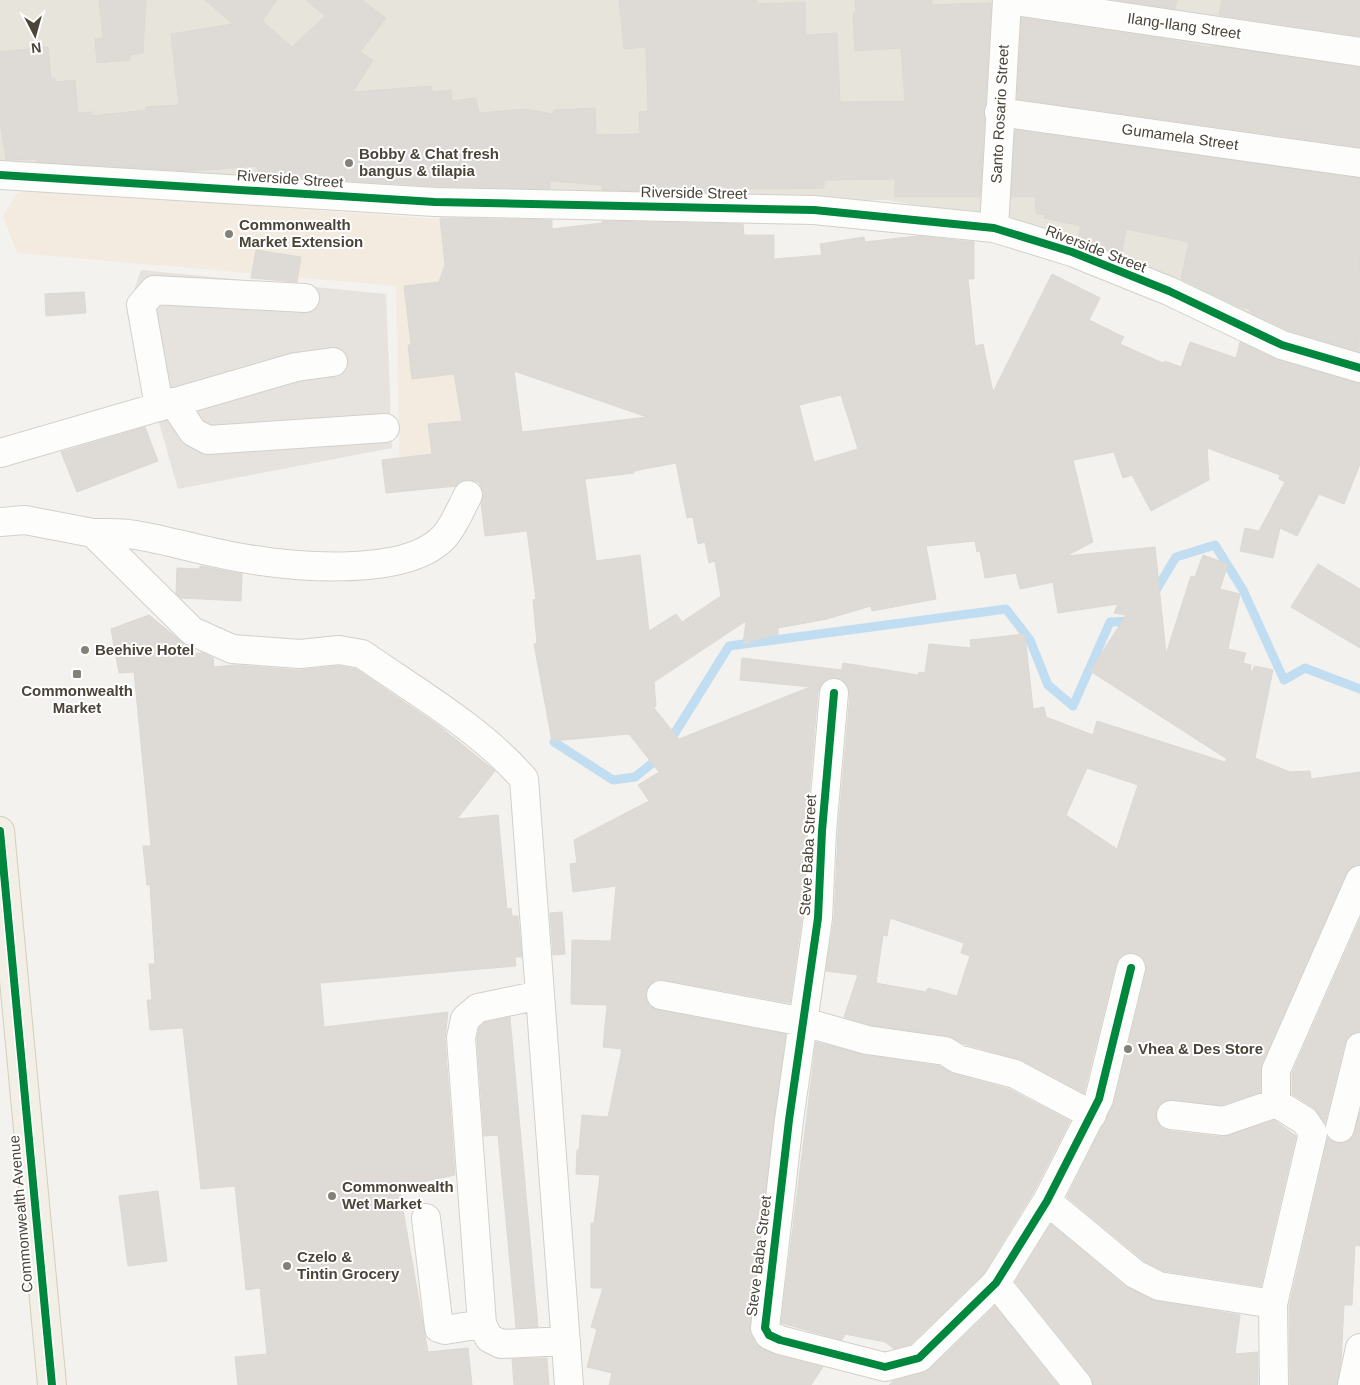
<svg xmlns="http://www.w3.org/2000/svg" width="1360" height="1385" viewBox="0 0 1360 1385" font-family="Helvetica,sans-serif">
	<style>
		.residential { fill: #e7e4dc }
		.commercial { fill: #f3ebdf }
		.parking { fill: #e6e3df }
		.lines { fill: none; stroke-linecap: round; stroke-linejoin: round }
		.stream { stroke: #c0ddf1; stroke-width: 9 }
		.building { fill: #dedbd6; stroke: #dcd9d4; fill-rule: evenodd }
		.minor-casing { stroke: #d2d0cb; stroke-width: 30 }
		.major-casing { stroke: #d6cebb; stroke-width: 30 }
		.minor { stroke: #fdfdfc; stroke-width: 28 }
		.major { stroke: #f2efe6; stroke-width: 28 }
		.cycleway-casing { stroke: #fff; stroke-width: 11 }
		.cycleway { stroke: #00873e; stroke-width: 8 }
		.poi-dot { fill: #868178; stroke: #fff; stroke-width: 2 }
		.labels { text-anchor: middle; stroke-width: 4; stroke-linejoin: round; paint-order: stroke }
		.street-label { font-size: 15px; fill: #4b4439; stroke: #fff }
		.poi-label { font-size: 15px; font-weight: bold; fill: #4b4439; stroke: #fff; text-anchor: start }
	</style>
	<rect width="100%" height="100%" fill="#f4f2ee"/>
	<path class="residential" d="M0 0H1360V359L1276 340 1009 221 886 200 426 199 0 165Z"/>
	<path class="commercial" d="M35 189 436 219 473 216 474 486 400 491 396 286 17 253 3 216 16 194Z"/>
	<path class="parking" d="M141 270 386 294 392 448 178 489 127 311Z"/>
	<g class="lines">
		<path class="stream" d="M1153 595 1176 557 1215 545 1243 590 1284 680 1305 668 1360 689
			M554 742 613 780 635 777 660 757
			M668 744 729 646 1006 609 1030 640 1048 685 1073 706 1110 622 1134 621"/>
	</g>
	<path class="building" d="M99 0H146L143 53 130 55V60L97 63 95 39 103 38Z
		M205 0H277L262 21 292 47 325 16 306 0H362L386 18 360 52 373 60 353 92 432 86V92L451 90 452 101 476 98 479 113 523 109 554 114V110L595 108 596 135 640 134 639 112 648 111 646 47 624 49 619 0H757V4L805 2 806 35 837 33 840 102 905 101 901 48 855 51 853 13H856L855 0H932V5L991 3 980 197H895V179L824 180V188L741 189V193L602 190V185L550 181V189L436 186 258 175 257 166 191 171 37 162V159L6 160 0 121V52L48 47 51 79 55 78V82L75 80 78 113 92 112V116L146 110V107L179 105 171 34 233 24Z
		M1116 0H1177L1175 9Z
		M1222 0H1360V36L1219 15Z
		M1022 18 1170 40 1212 48V46L1360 67V147L1017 99Z
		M1015 130 1360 178 1359 351 1288 330 1250 312V309L1238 306 1181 279 1189 242 1126 229 1122 252 1105 248 1078 238 1081 226 1044 218 1045 215 1036 213 1035 197H1011Z
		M440 218 552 220V229L602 223V221L743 224 744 235H774V259L822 255 820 244 864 237 865 242 918 236 974 242V279H968L975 346 983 344 993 392 1052 274 1100 298 1089 320 1124 337 1120 344 1163 363 1165 361 1181 367 1190 342 1236 358 1240 342 1278 360 1360 383V464L1344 504 1319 494 1297 536 1280 528 1273 558 1240 551 1245 528 1259 531 1285 482 1279 479 1280 475 1207 448 1209 480 1151 511 1132 475 1123 478 1114 452 1073 460 1093 542 1066 556 1155 547 1166 654 1191 576 1195 577 1203 555 1228 564 1220 589 1240 594 1228 649 1246 653 1243 663 1251 665 1250 674 1255 666 1273 670 1255 758 1290 772 1310 771 1311 779 1360 772V865L1351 867 1346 874 1262 1064 1260 1092 1222 1105 1165 1101 1159 1105 1156 1113 1157 1122 1162 1128 1169 1131 1223 1137 1274 1120 1296 1136 1261 1286 1164 1271 1144 1261 1067 1197 1114 1103 1146 972V963L1141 956 1134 953H1127L1120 957 1116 964 1084 1093 1022 1060 964 1044 948 1036 870 1025 844 1017 858 975 826 971 834 919 838 832 850 694 848 687 843 681 835 677 827 679 822 684 818 692 806 830 802 917 790 1003 664 980H656L650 984 646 993V1000L650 1006 658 1010 786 1034 750 1327 755 1343 763 1349 776 1355 823 1367 811 1385H609L612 1373 587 1367 597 1329 591 1327 603 1288H591V1223H594L600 1175 576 1174 577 1150H579L582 1115 608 1117 622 1049 603 1047 607 1005 571 1004 572 940 611 941 616 886 573 892 570 864 577 863 574 840 649 801 638 785 659 772 629 734 552 741 534 644 537 643 533 600 536 599 527 531 485 536 481 503 484 494 479 482 467 479 456 486 386 493 382 460 432 454 428 424 462 421 454 374 412 379 408 345H411L404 286 439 282 445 265ZM514 371 647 417 522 432ZM841 395 858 449 814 462 799 405ZM676 463 687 518 693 517 698 544 705 542 709 563 715 561 721 596 682 622 676 614 649 631 640 555 596 561 585 479 634 473V471ZM975 541 977 552 980 551 985 578 1016 573 1020 589 1053 582 1058 613 1118 604 1114 613 1126 615 1090 671 1227 759 1225 762 1097 721 1093 735 1046 717 1044 707 1033 709 1025 634 970 640 971 648 929 644 925 673 919 672 918 675 843 663 842 670 742 658 740 680 810 687 679 739 654 708 656 706 654 682 746 621 743 644 778 634V628L827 619 871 606 872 611 936 599 926 546ZM1087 768 1138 785 1117 849 1066 815ZM890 918 964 943 961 953 970 956 957 996 928 988 926 992 876 983 883 935 887 936Z
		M256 250 301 257 297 282 251 278Z
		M84 292 86 313 46 316 45 294Z
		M145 427 158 461 77 492 61 452Z
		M1318 564 1360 589V648L1291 607Z
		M200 566 242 574 241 601 181 598 176 594 177 568 200 569Z
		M149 615 183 643V654L203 653 213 658 214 667 234 665 299 670 338 666 356 669 438 725 495 771 457 819 498 815 507 909 511 908 512 916H518L522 957H515L516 966 320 983 324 1027 448 1012 445 1039 455 1175 399 1187 428 1352 468 1348 472 1385H238L235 1357 267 1354 260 1288 246 1290 235 1186 201 1189 183 1028 150 1030 147 1000H152L149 964H155L150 885H147L143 846H151L134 672 119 673 111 629Z
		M562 912 565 954 553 955 550 913Z
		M1360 919V1029L1359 1032 1349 1036 1345 1043 1325 1123 1314 1108 1292 1094V1073Z
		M510 1017 538 1327 516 1328 498 1135 484 1136 477 1039 479 1027 485 1022Z
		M816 1042 865 1055 940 1066 954 1074 1009 1089 1070 1121 1033 1193 984 1273 911 1344 894 1349 885 1342 845 1334 842 1340 781 1323Z
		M1360 1112V1246L1355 1245 1352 1305H1344L1341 1362 1337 1385H1290L1289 1306 1328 1137 1337 1143H1344L1351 1139Z
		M158 1191 167 1261 128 1266 119 1196Z
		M1051 1224 1125 1286 1152 1300 1240 1315 1235 1354 1258 1352V1385H1093L1090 1375 1015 1282Z
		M995 1306 1058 1385H889L893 1381 930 1369Z
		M547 1358 549 1385H514L512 1359Z"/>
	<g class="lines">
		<defs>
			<path id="minor" d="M1009 0 1360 52
				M999 112 1360 163
				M0 175 435 202 814 210 994 228 1072 252 1169 291 1282 345 1360 368
				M994 228 1007 0
				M173 402 193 432 208 440 385 428
				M159 406 141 305 154 290 305 298
				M0 453 296 367 333 362
				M0 522 25 520 93 533 192 631 232 649 300 654 339 650 362 654C415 691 482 730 524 779L569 1385
				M93 533C107 533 121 532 135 535 167 540 199 550 231 556 283 566 404 580 444 537 454 526 461 508 468 495
				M834 693 822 831 818 918 789 1120 765 1328 769 1335 780 1340 885 1367 919 1358 996 1283 1047 1201 1099 1099 1131 968
				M540 995 478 1008 465 1019 461 1038 482 1324 489 1338 501 1344 566 1341
				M661 995 804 1022 867 1040 945 1051 958 1059 1015 1074 1092 1115
				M1171 1115 1224 1121 1276 1103
				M1340 1128 1360 1047
				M1047 1201 1135 1274 1159 1286 1273 1304
				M426 1218 439 1328 445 1330 482 1324
				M996 1283 1078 1385
				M1274 1385 1273 1304 1313 1133 1305 1121 1276 1103V1070L1360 880
				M1352 1385 1360 1348"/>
			<path id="major" d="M0 831 52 1385"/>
		</defs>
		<use href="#minor" class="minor-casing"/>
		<use href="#major" class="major-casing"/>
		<use href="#minor" class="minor"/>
		<use href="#major" class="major"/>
		<defs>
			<path id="cycleway" d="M0 175 435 202 814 210 994 228 1072 252 1169 291 1282 345 1360 368
				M834 693 822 831 818 918 789 1120 765 1328 769 1335 780 1340 885 1367 919 1358 996 1283 1047 1201 1099 1099 1131 968
				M0 831 52 1385"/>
		</defs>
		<use href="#cycleway" class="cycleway-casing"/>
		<use href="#cycleway" class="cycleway"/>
	</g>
	<g class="poi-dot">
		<circle cx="349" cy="163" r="5"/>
		<circle cx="229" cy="234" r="5"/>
		<circle cx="85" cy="650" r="5"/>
		<rect x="72" y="669" width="10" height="10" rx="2.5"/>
		<circle cx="1128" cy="1049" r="5"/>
		<circle cx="332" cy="1196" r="5"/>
		<circle cx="287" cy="1266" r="5"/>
	</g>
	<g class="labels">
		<g class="street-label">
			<text transform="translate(1184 26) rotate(8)" y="5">Ilang-Ilang Street</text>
			<text transform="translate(1000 114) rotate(-87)" y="5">Santo Rosario Street</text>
			<text transform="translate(1180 137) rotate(8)" y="5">Gumamela Street</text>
			<text transform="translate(290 179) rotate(4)" y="5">Riverside Street</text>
			<text transform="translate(694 193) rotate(1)" y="5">Riverside Street</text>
			<text transform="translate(1096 249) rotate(21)" y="5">Riverside Street</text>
			<text transform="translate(808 855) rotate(-87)" y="5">Steve Baba Street</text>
			<text transform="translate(21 1214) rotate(-95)" y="5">Commonwealth Avenue</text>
			<text transform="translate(759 1256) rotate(-83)" y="5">Steve Baba Street</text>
		</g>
		<g class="poi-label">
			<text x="359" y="159">Bobby &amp; Chat fresh<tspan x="359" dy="17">bangus &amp; tilapia</tspan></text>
			<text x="239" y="230">Commonwealth<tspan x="239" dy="17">Market Extension</tspan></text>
			<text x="95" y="655">Beehive Hotel</text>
			<text x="77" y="696" text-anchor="middle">Commonwealth<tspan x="77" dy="17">Market</tspan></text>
			<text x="1138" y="1054">Vhea &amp; Des Store</text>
			<text x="342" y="1192">Commonwealth<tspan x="342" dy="17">Wet Market</tspan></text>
			<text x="297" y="1262">Czelo &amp;<tspan x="297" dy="17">Tintin Grocery</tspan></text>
		</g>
	</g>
	<g transform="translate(35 35) rotate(174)" stroke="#ffffff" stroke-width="4" paint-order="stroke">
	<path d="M0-4L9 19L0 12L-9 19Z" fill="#4b4439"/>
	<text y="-8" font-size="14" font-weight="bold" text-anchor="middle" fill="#4b4439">N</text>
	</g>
</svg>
